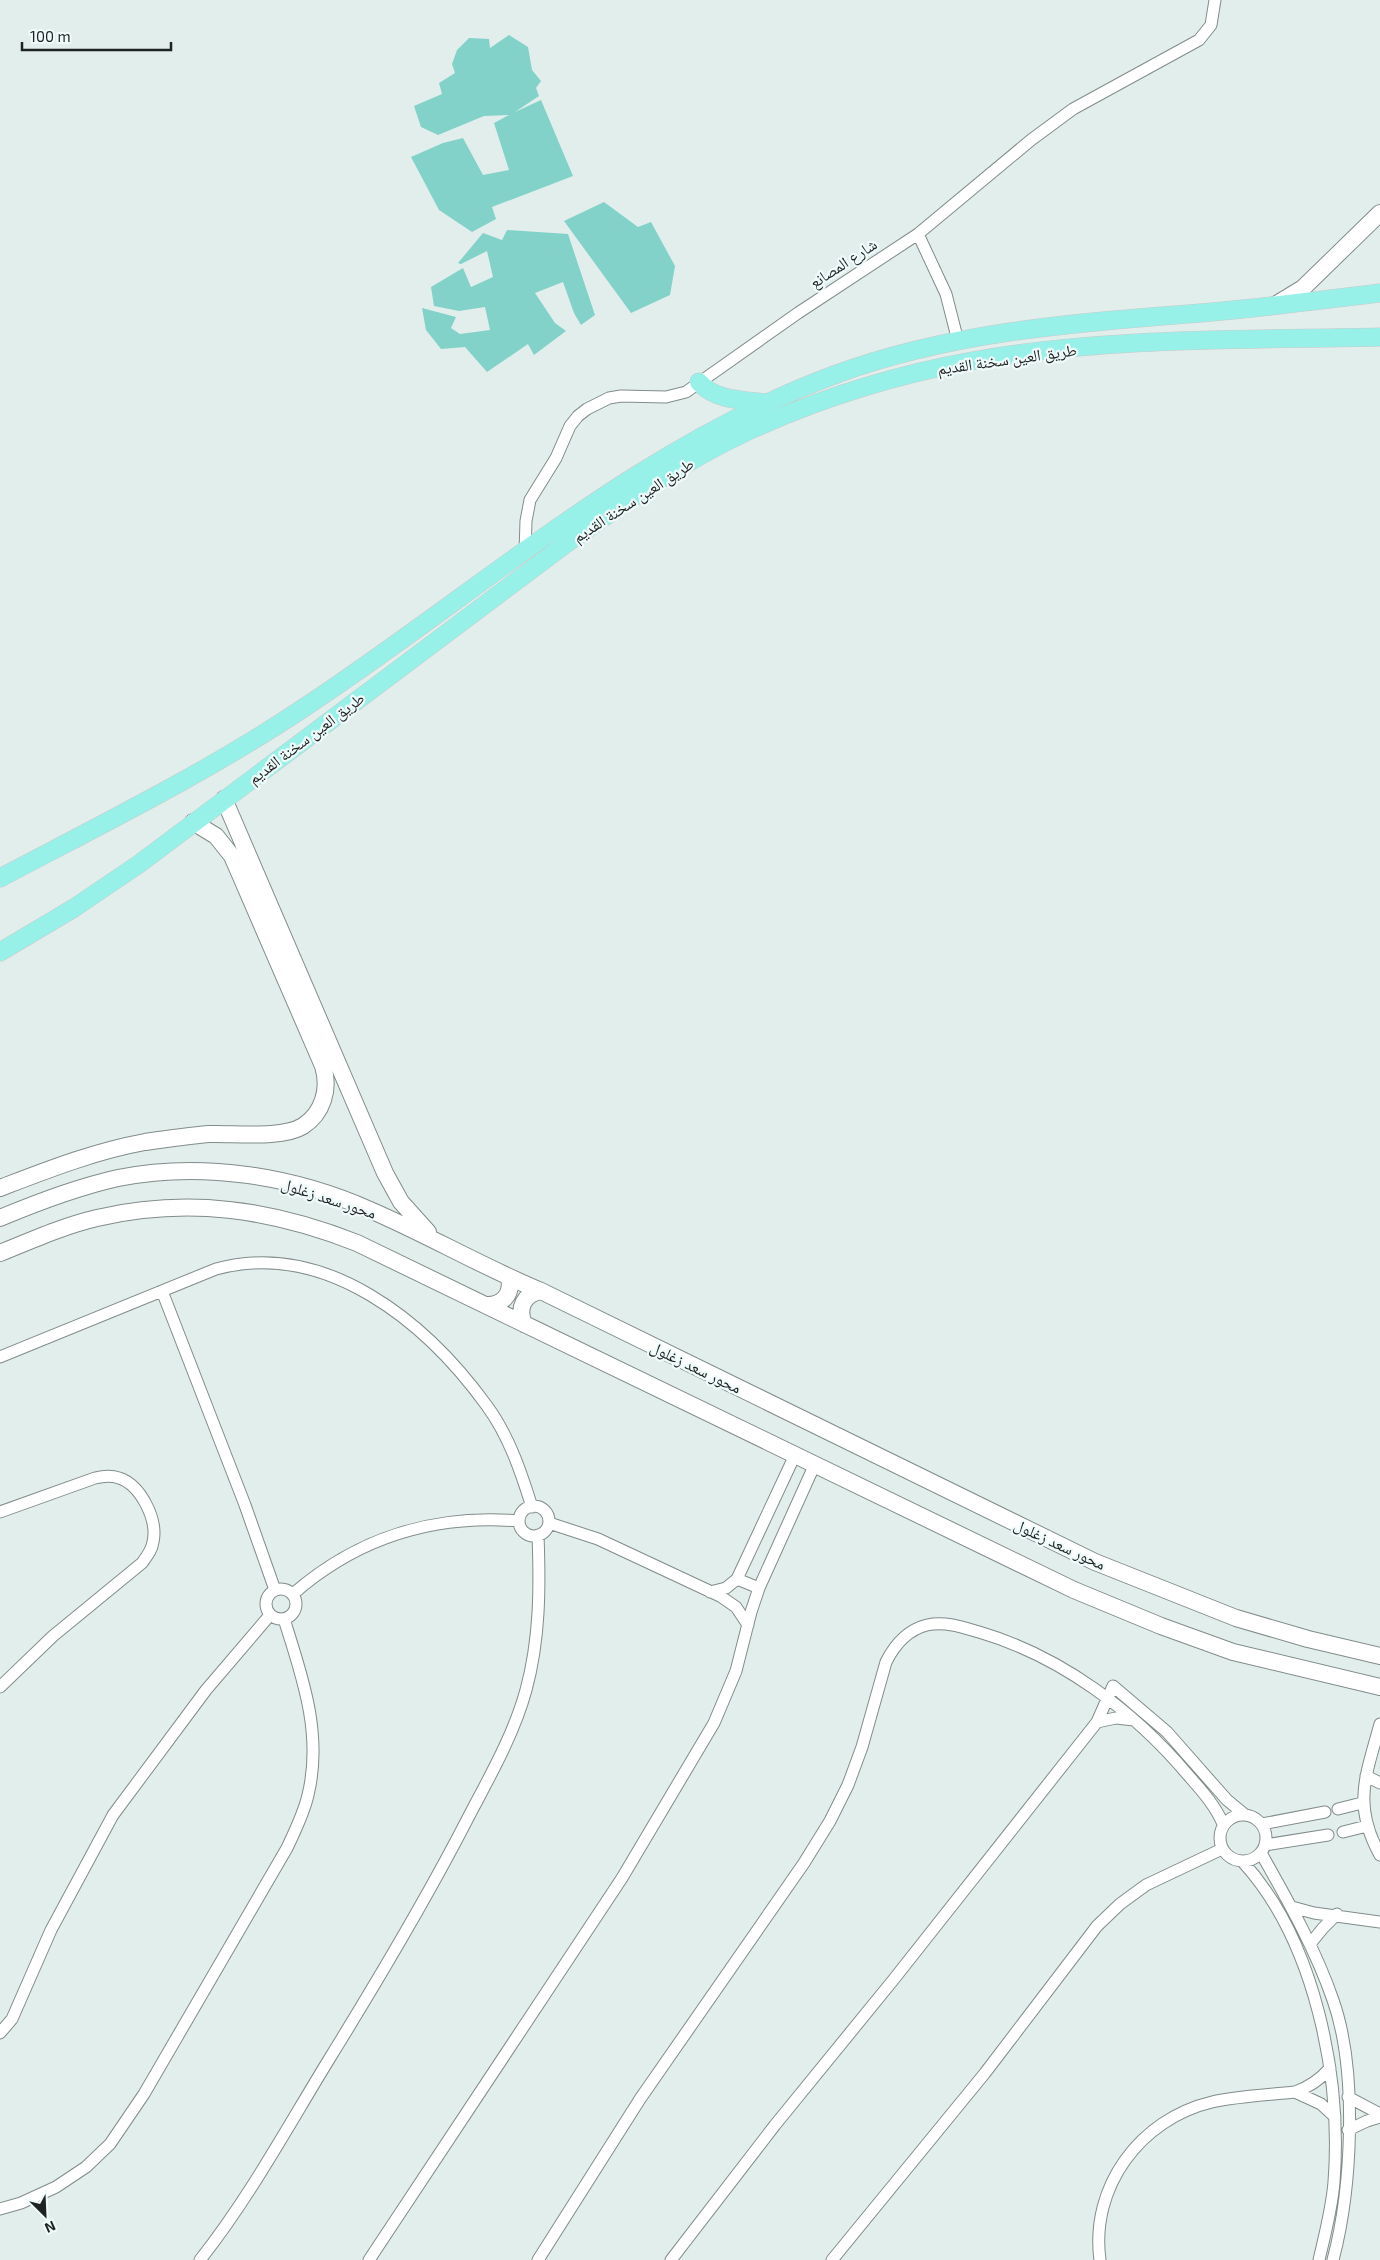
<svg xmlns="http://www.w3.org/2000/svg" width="1380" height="2260" viewBox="0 0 1380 2260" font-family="'Exo 2','Noto Naskh Arabic',sans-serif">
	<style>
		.green { fill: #82d2c9 }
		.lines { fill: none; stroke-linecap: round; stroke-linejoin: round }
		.street-casing { stroke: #818c8b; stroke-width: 13 }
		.secondary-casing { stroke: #818c8b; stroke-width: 18 }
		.primary-casing { stroke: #c9caca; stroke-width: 19 }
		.street { stroke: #fff; stroke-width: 11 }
		.secondary { stroke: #fff; stroke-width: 16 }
		.primary { stroke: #98f1e9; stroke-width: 18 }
		.labels { text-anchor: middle; stroke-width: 4.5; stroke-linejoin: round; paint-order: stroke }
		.street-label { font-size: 16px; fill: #1e2222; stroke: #effbfa }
	</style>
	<rect width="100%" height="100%" fill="#e2eeec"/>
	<path class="green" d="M509 35 528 47 532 70 541 81 536 88 539 96 515 112 541 100 573 176 492 207 496 219 472 232 439 210 411 157 443 143 463 138 483 175 509 170 494 123 509 115 484 116 438 135 421 127 414 106 442 94 439 83 455 73 452 64 457 50 469 38 489 39 490 48Z
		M604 202 638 227 651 222 675 266 670 295 631 313 564 221Z
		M507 230 568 234 595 315 581 325 574 313 563 282 535 293 555 323 566 331 534 355 528 344 487 372 465 347 441 349 426 330 422 308 456 317 451 328 460 334 490 330 485 307 459 311 434 306 431 287 463 268 471 287 493 277 487 251 461 264 458 263 483 233 502 240Z"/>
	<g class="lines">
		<defs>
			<path id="street" d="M918 234 946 294 958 341
				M525 552 526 521 530 500 556 458 570 426 578 416 587 409 609 398 621 396 666 397 686 392 798 313 918 234 1031 140 1073 109 1199 40 1211 25 1215 0
				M162 1291 245 1505 275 1590
				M0 1357 216 1269C326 1239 427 1323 487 1406 509 1436 521 1472 532 1507
				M519 1521a15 15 0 1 1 30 0a15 15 0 1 1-30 0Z
				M0 1512 95 1478C103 1476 111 1475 119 1478 141 1485 158 1520 153 1542 152 1550 147 1556 142 1563L53 1636 0 1687
				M549 1523 598 1539 720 1596 736 1607 748 1625
				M737 1579 759 1588
				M266 1604a15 15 0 1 1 30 0a15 15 0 1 1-30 0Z
				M710 1592 726 1588 737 1579 795 1455
				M293 1594C357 1538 434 1514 519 1521
				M1097 1722 1116 1718 1134 1720
				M1380 1724C1366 1776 1352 1804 1380 1855
				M1366 1776 1380 1783
				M1338 1809 1362 1803
				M1220 1838a23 23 0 1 1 46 0a23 23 0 1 1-46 0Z
				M1262 1824 1325 1812
				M1343 1832 1367 1826
				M1265 1845 1328 1835
				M1261 1853C1288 1901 1315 1948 1333 2000 1358 2071 1352 2188 1333 2260
				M1242 1861C1315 1940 1342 2077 1334 2182 1332 2208 1325 2234 1319 2260
				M1292 1907 1314 1913 1380 1922
				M1310 1944 1323 1928 1337 1914
				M0 2033 12 2019 51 1930 113 1815 206 1690 270 1615
				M1295 2092 1321 2104 1335 2117
				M1348 2097 1380 2114
				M1348 2130 1367 2121 1380 2117
				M0 2209 21 2203 56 2187 86 2167 110 2144 144 2094 287 1848C295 1831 304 1813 308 1795 323 1734 302 1676 284 1619
				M200 2260C249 2198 287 2128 328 2061 378 1980 426 1900 469 1816 490 1776 514 1734 526 1690 540 1639 540 1587 538 1535
				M369 2260 622 1878 714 1723 736 1671 751 1612 759 1588 815 1464
				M538 2260 640 2099 804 1863 830 1821 848 1785 862 1747 886 1662C895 1644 907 1630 927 1625 945 1621 962 1627 979 1632 1061 1656 1134 1711 1188 1775 1202 1791 1215 1805 1223 1824
				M671 2260 775 2125 894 1979 1097 1722 1113 1686 1167 1732 1227 1800 1244 1814
				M832 2260 985 2073 1097 1926 1120 1904 1146 1885 1222 1849
				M1100 2260C1090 2187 1140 2119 1212 2102 1238 2096 1267 2095 1295 2092 1309 2087 1320 2080 1330 2068"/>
			<path id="secondary" d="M1275 305 1303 288 1380 213
				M224 799 385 1173 401 1202 428 1232
				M0 1188C47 1170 95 1151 145 1142 166 1139 187 1136 209 1134 234 1133 282 1139 303 1126 323 1113 330 1089 323 1066L232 856 216 836 193 822
				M0 1218C38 1202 78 1187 118 1178 202 1161 293 1176 370 1210 428 1235 483 1267 541 1291L1095 1562 1236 1618 1308 1639 1380 1656
				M0 1253C32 1240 63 1226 97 1218 188 1197 271 1209 357 1243L1074 1590 1161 1626 1233 1652 1380 1687
				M486 1305C502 1306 513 1294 509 1278
				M524 1324C517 1308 524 1294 541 1291"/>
			<path id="primary" d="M699 382C715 401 744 400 766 403
				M0 878C104 823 210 771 308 705 480 591 638 448 834 375 955 330 1085 322 1212 312 1268 307 1324 300 1380 293
				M0 952 74 908 139 864 567 543C625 502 682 462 746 432 818 399 894 375 972 361 1104 337 1246 340 1380 337"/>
		</defs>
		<use href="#street" class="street-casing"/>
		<use href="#secondary" class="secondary-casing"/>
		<use href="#primary" class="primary-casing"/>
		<use href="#street" class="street"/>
		<use href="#secondary" class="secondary"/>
		<use href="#primary" class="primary"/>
	</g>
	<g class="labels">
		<g class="street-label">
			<text transform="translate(843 263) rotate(-33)" y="6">شارع المصانع</text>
			<text transform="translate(1007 359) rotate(-8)" y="6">طريق العين سخنة القديم</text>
			<text transform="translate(633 500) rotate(-33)" y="6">طريق العين سخنة القديم</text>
			<text transform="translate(306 738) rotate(-37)" y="6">طريق العين سخنة القديم</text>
			<text transform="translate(329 1198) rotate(18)" y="6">محور سعد زغلول</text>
			<text transform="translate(696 1367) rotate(26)" y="6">محور سعد زغلول</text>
			<text transform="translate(1060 1544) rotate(25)" y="6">محور سعد زغلول</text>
		</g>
	</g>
	<g transform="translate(45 2215) rotate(156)" stroke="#effbfa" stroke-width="4" paint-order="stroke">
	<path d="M0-4L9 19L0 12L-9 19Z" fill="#1e2222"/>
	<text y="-8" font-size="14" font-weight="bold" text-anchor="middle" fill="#1e2222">N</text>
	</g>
	<path d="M22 42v8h149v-8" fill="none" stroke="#1e2222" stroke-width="2.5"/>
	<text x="30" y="42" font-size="15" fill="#1e2222" stroke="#effbfa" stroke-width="4" paint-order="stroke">100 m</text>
</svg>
